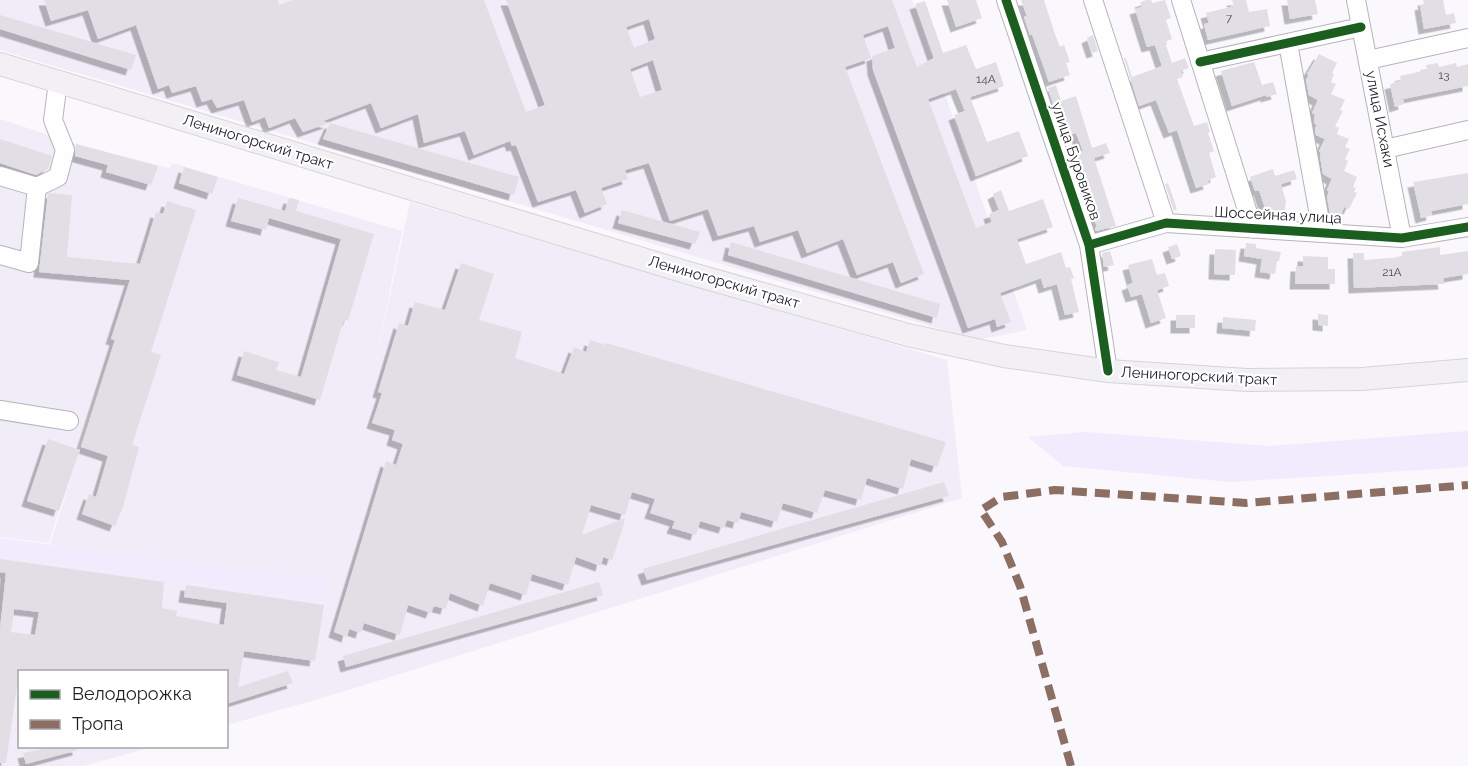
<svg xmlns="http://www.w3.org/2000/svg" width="1468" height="766" viewBox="0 0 1468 766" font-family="Raleway,sans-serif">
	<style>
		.built { fill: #f0ecf8 }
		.green { fill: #f2eafd }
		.building { fill: #e1dfe5; fill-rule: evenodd; filter: url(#shadow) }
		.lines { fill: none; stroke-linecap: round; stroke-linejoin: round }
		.minor-casing { stroke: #b6b4b9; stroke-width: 20 }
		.major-casing { stroke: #d5d4d7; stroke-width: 24 }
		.minor { stroke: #fefeff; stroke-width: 18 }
		.major { stroke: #f2f0f5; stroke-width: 22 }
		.quiet { stroke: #8d6e63; stroke-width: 8; stroke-dasharray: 15 8; stroke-linecap: butt }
		.cycleway-casing { stroke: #fff; stroke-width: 13 }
		.cycleway { stroke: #1b5e20; stroke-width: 9 }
		.labels { text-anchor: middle; stroke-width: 4.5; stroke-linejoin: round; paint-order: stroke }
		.number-label { font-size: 12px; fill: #525056 }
		.street-label { font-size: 15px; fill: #211f25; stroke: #fff }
	</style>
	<defs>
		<filter id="shadow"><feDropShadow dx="-5.5" dy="5.5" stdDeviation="0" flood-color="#0004"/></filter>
	</defs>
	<rect width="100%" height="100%" fill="#faf8fd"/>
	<path class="built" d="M0 0H912L1027 330 977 340 0 50Z
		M0 119 76 144 170 168 172 163 402 231 373 375 410 202 947 360 962 498 329 696 227 725 226 672H20V746L152 747 83 766H0V557L326 603 331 580 50 544 119 327 84 427 49 543 0 537Z"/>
	<path class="green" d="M1468 431V467L1230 482 1063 466 1028 437 1086 432 1269 446Z
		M0 538 331 580 326 603 0 557Z"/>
	<path class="building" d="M44 0H278L279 5 293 0H484L526 112 545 105 506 0H892L917 67 934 58 915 4 925 1 943 53 966 45 976 69 996 62 1004 86 970 97 987 142 1019 131 1028 156 976 176 954 115 965 111 956 89 928 99 976 228 992 222 989 214 999 210 993 194 1001 190 1009 211 1043 199 1053 227 1017 239 1026 264 1061 252 1066 268 1070 267 1074 278 1071 279 1079 312 1065 315 1057 284 1044 288 1041 278 1000 293 1011 322 997 327 995 319 968 328 873 70 872 56 895 48 888 26 863 35 871 58 845 67 924 274 901 283 893 262 857 275 843 239 807 253 798 230 760 242 754 226 718 236 708 209 670 221 649 163 625 170 628 179 601 188 607 204 585 213 576 190 538 202 516 145 512 146 510 141 474 155 465 131 424 143 418 114 381 128 371 103 323 121 329 123 303 132 295 118 269 128 265 117 252 122 244 100 217 108 212 99 202 102 196 86 172 93 169 85 158 89 136 25 98 39 88 10 51 21ZM649 19 655 39 634 48 626 27ZM653 60 662 90 640 97 630 69Z
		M947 0H976L982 18 956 27Z
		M1021 0H1044L1055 34 1060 47 1064 45 1070 62 1066 63 1070 75 1049 82 1032 34 1030 35 1024 17 1027 16Z
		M1147 0H1151L1152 3 1165 0 1171 18 1166 20 1172 39 1165 42 1172 63 1185 58 1189 68 1181 71 1183 77 1177 79 1194 126 1207 122 1210 132 1208 133 1214 151 1209 153 1216 177 1208 180 1209 184 1196 188 1177 130 1169 133 1156 100 1139 106 1124 58H1126L1132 77 1162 66 1155 45 1147 47 1135 9 1142 7 1140 2Z
		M1232 0H1246L1249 12 1267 9 1270 26 1208 40 1204 24 1209 23 1206 13 1234 6Z
		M1287 0H1315L1318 14 1290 19Z
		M1423 0H1443L1446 15 1454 13 1456 23 1424 29 1420 5 1424 4Z
		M0 15 136 55 131 70 0 29Z
		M1093 35 1098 51 1092 53 1087 38Z
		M1319 54 1337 63 1332 73 1334 74 1331 82 1336 84 1331 94 1345 100 1340 110 1343 111 1335 126 1339 128 1337 134 1349 139 1345 147 1350 149 1345 159 1348 161 1344 171 1357 177 1353 187 1356 188 1354 192 1357 193 1349 209 1344 207 1341 215 1330 213 1327 197 1329 192 1327 190 1332 179 1323 174 1320 156 1321 153 1319 151 1325 139 1316 135 1315 129 1317 125 1314 123 1315 114 1312 113 1318 100 1309 95 1306 80 1309 75 1307 74Z
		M1254 62 1262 85 1273 82 1277 94 1266 97V95L1232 106 1221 71Z
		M1438 63 1439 67 1456 63 1457 67 1468 64V86L1403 99 1404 104 1395 107 1390 84 1401 81 1400 76 1427 70 1426 65Z
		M1056 85 1061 101 1076 96 1092 148 1106 143 1110 153 1094 158 1116 226 1096 231 1095 228 1097 227 1071 156 1083 151 1076 133 1065 136 1055 103 1053 104 1048 88Z
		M330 123 519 177 514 195 323 139Z
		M0 139 52 156 48 169 36 175 0 163Z
		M76 144 158 166 151 185 106 172 108 165 75 156Z
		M184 167 218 177 212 194 179 183Z
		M1273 169 1275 176 1294 170 1297 179 1281 184 1286 201 1284 214 1273 217 1271 213 1267 214 1259 190 1255 191 1250 177Z
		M1468 173V204L1431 211 1432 215 1421 218 1413 182Z
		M1168 183 1177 209 1174 211 1165 184Z
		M50 193 72 195 67 257 140 264 156 212 163 214 167 201 196 210 151 352 161 355 132 445 139 447 123 507 115 526 82 514 89 494 96 497 108 456 81 447 115 340 111 339 130 280 39 272 48 194Z
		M238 198 285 211 289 198 299 200 296 211 374 234 348 321 344 319 320 400 237 375 244 351 279 362 276 370 301 377 341 239 269 218 266 230 231 221Z
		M622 210 700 232 695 244 618 223Z
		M731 242 940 304 937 318 728 255Z
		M1246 243 1256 244V248L1281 252 1279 261H1277L1275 274 1260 272 1262 259 1244 256Z
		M1177 244 1181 256 1172 259 1168 247Z
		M1440 247V255L1468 251V274L1443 278 1444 284 1354 288 1353 253H1364V260L1402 257V252Z
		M1215 249 1236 250 1235 275 1214 274Z
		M1110 251 1114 265 1104 267 1102 253Z
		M1303 256 1328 257V269H1335V284H1295L1296 266H1303Z
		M1152 259 1157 275 1165 273 1169 286 1157 290 1166 318 1151 323 1142 294 1131 297 1127 285 1133 283 1128 265Z
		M461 263 494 274 479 320 522 332 515 358 564 374 574 347 586 352 590 340 605 345 606 343 946 442 937 467 911 459 903 489 867 478 861 500 825 490 817 513 783 503 777 522 741 512 738 523 727 520 724 528 700 521 696 535 672 528 675 521 650 513 655 499 632 492 625 515 591 505 582 535 625 518 623 527 612 560 603 557 601 566 576 557 568 585 532 574 526 595 490 583 483 606 450 593 446 609 434 606 431 613 408 605 400 635 364 623 361 633 349 629 347 637 334 632 386 461 396 465 403 444 392 440 395 430 372 423 382 393 378 392 399 323 408 326 415 302 445 310Z
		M1318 314 1328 315V326L1318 325Z
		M1176 315H1195V328H1176Z
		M1223 317 1256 320 1255 331 1222 328Z
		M48 439 80 450 59 511 27 501Z
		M944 482 949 496 647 580 643 569Z
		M0 559 164 582 162 608 177 611 176 616 224 625 227 603 184 597 186 585 324 605 315 661 244 651 238 687 288 671 293 683 226 704V672H19L6 763H0V629L6 573 0 572ZM14 609 39 612 35 635 11 632Z
		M599 582 603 595 346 667 343 656Z
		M52 747H78V750L26 764 23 753Z"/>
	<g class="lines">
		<defs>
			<path id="minor" d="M1006 0 1089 245 1108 371
				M1093 0 1166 223
				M1181 0 1253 229
				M1356 0 1402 238
				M1288 43 1322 232
				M1368 60 1468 38
				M1200 62 1361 27
				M1385 149 1468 130
				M0 176 37 187
				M1089 245 1166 223 1402 238 1468 227
				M0 255 29 263 37 187 58 177 65 150 53 120 58 82
				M0 410 69 421"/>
			<path id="major" d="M0 64 692 274 908 335 1004 356 1108 371 1247 380 1362 379 1468 370"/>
		</defs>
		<use href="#minor" class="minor-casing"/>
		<use href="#major" class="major-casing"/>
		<use href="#minor" class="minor"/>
		<use href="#major" class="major"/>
		<path class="quiet" d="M1071 766 1020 586 1002 542 981 510 1002 497 1055 490 1246 503 1468 485"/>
		<defs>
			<path id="cycleway" d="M1006 0 1089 245 1108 371
				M1200 62 1361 27
				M1089 245 1166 223 1402 238 1468 227"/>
		</defs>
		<use href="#cycleway" class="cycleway-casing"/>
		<use href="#cycleway" class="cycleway"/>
	</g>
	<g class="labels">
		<g class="number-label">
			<text x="1229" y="22">7</text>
			<text x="1444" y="79">13</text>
			<text x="986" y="83">14А</text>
			<text x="1392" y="276">21А</text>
		</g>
		<g class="street-label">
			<text transform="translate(1380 119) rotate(79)" y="5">улица Исхаки</text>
			<text transform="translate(258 142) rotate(17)" y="5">Лениногорский тракт</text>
			<text transform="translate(1076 161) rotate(71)" y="5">улица Буровиков</text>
			<text transform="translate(1278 215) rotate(3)" y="5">Шоссейная улица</text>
			<text transform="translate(724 282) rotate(16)" y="5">Лениногорский тракт</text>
			<text transform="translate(1199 376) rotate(3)" y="5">Лениногорский тракт</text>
		</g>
	</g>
	<rect x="18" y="670" width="210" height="78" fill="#ffffff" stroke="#a6a5a8" stroke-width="1.5"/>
	<rect x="30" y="690" width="30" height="9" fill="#1b5e20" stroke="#a6a5a8" stroke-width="1.5"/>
	<text x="72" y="700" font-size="18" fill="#211f25">Велодорожка</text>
	<rect x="30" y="720" width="30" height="9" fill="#8d6e63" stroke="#a6a5a8" stroke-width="1.5"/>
	<text x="72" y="730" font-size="18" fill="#211f25">Тропа</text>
</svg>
